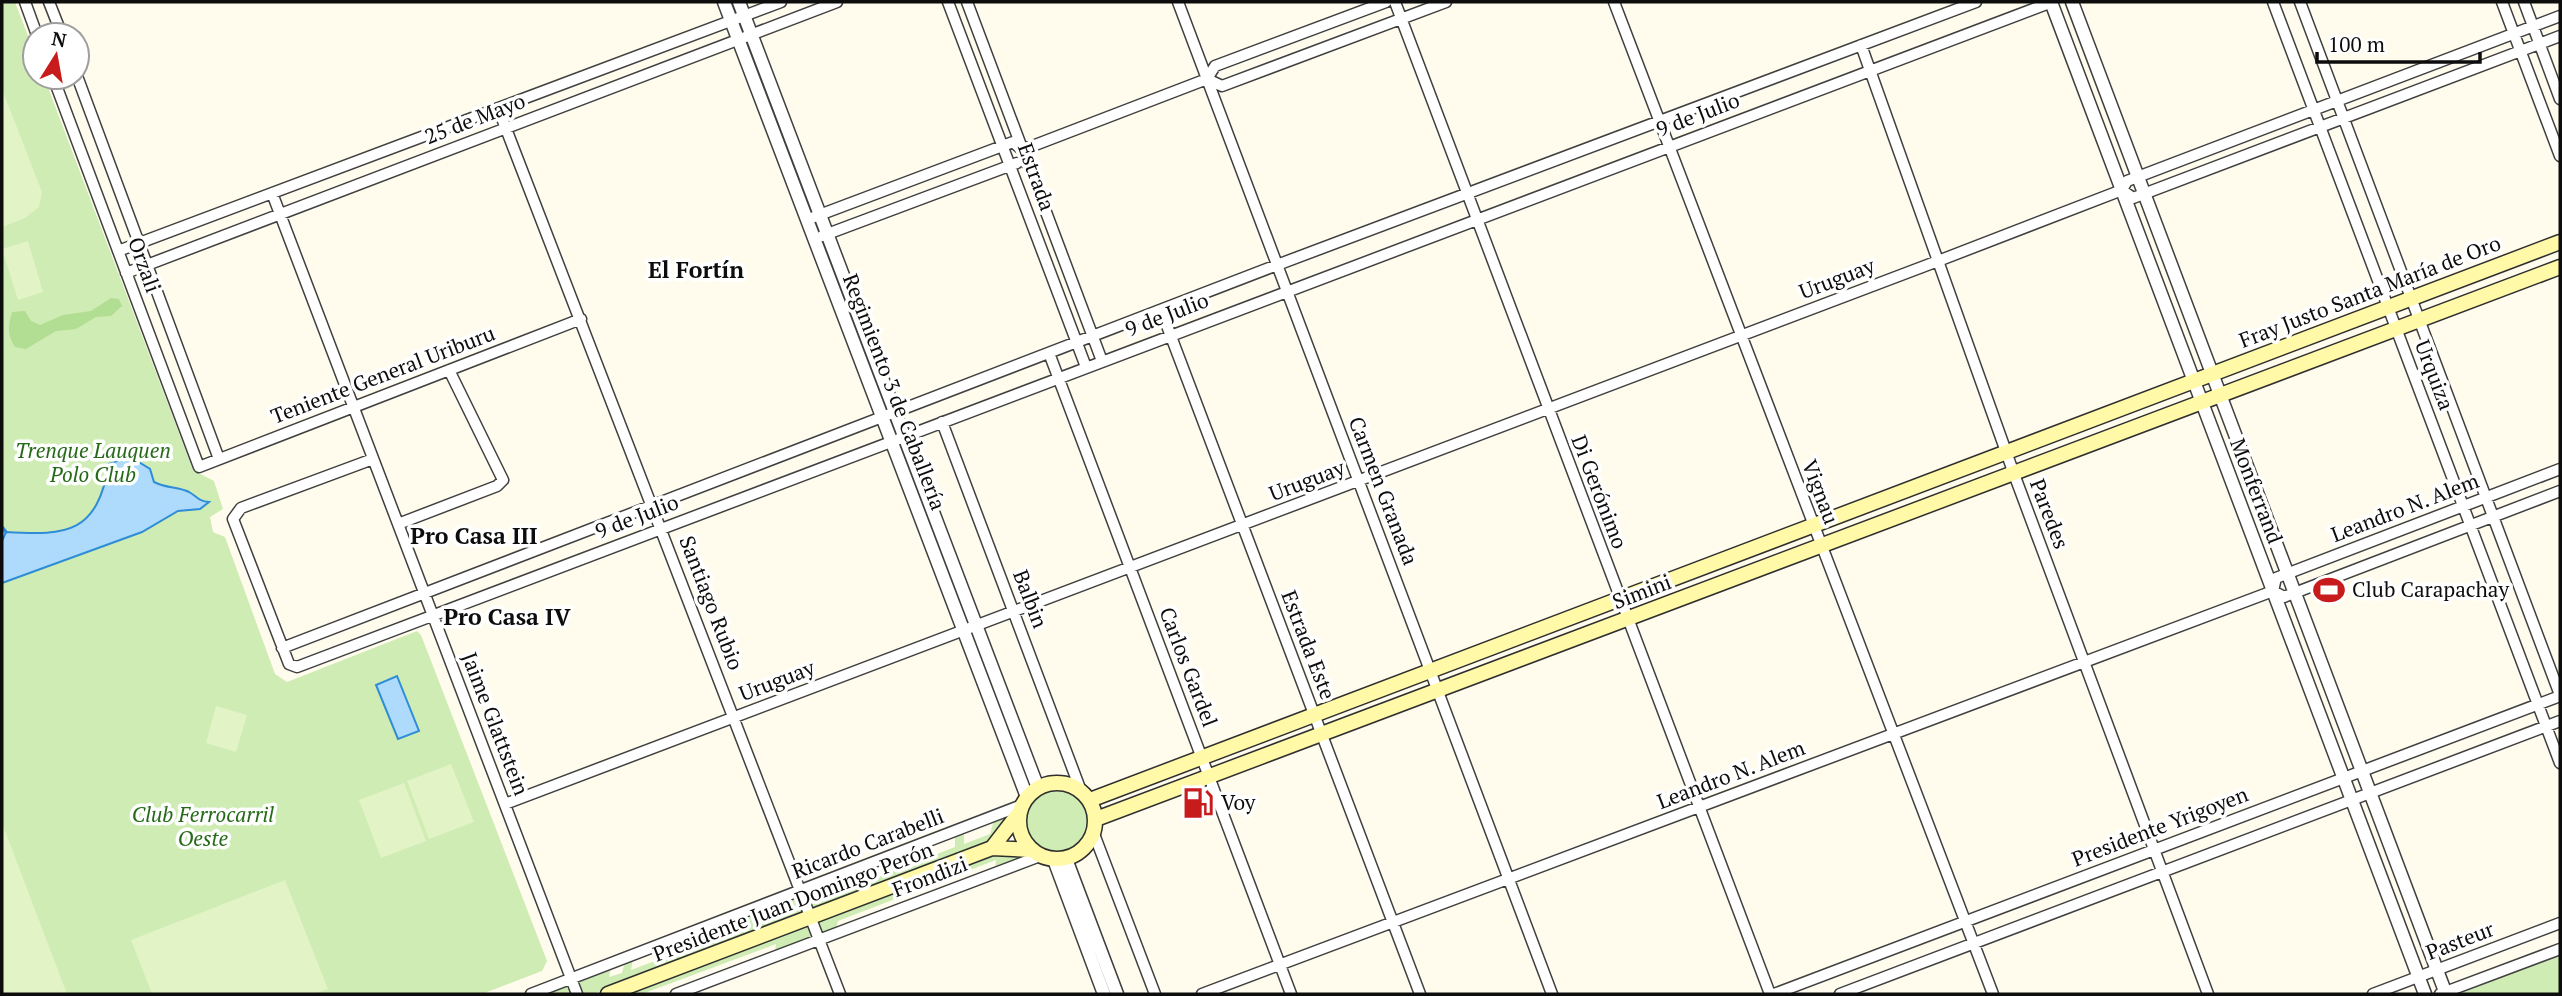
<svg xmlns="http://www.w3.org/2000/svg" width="2562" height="996" viewBox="0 0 2562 996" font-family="'PT Serif',serif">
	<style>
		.green { fill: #cfecb4 }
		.forest { fill: #b1de92 }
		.pitch { fill: #e2f3c6 }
		.water { fill: #aedbfb; stroke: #2f8dd7; stroke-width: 2 }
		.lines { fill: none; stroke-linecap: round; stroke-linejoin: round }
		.stream { stroke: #2f8dd7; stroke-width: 3.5 }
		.minor-casing { stroke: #404040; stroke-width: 13 }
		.tertiary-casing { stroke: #404040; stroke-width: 15 }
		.secondary-casing { stroke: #2f2f2f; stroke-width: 17 }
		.minor { stroke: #fff; stroke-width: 10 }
		.tertiary { stroke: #fff; stroke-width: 12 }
		.secondary { stroke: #fff9a8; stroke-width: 14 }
		.labels { text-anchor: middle; stroke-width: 7; stroke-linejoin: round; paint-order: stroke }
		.street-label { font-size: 21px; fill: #0d0d0d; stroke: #fff }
		.park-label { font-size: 21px; font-style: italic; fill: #266a19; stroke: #fff }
		.poi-label { font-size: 21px; fill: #0d0d0d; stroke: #fff; text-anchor: start }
		.neighbourhood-label { font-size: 23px; font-weight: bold; fill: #0d0d0d; stroke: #fff }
	</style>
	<rect width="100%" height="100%" fill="#fffced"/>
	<path class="green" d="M2 2H15L35 54V77H44L193 470 214 481 223 509 210 517 213 532 225 537 275 674 287 682 417 631 421 635 547 961 542 971 482 994H2Z
		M1024 821a33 33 0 1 1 66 0a33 33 0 1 1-66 0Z
		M1001 817 1005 820 990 843 593 994H546L611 967 609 977 622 973 625 962 633 959 631 970 744 927 746 916 758 911V922L774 916 775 904 832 883V894L851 887 853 874 862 871 860 884 955 847V835L964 831V844L990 834 994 820Z
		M993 853 1017 856 1018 859 995 871 996 860 838 921 836 930 775 953 776 944 642 994H620Z
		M2560 954V994H2459Z"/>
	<path class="forest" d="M111 298 119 299 122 306 111 316 96 317 76 329 56 331 26 349 15 347C7 335 8 325 12 312L25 311 31 321 40 325 63 315 91 311Z"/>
	<path class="pitch" d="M2 89 42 192 39 207 25 218 2 227Z
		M28 241 43 292 18 300 2 249Z
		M216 706 247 715 236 752 206 743Z
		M451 764 474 822 429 839 407 781Z
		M404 783 426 841 381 858 359 800Z
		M2 823 67 994H2Z
		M285 880 328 989 313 994H152L131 940Z"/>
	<path class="water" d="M129 456 150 469 154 482C165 488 179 487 189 492 198 497 198 501 209 502L200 509 178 511 142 532 2 583V541L6 532C68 536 97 533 109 464Z
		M397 676 419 731 398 739 376 685Z"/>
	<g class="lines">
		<path class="stream" d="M2 527 6 532"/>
		<defs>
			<path id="minor" d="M25 2 37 35
				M49 2 62 35
				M948 2 1086 367
				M967 2 1102 361
				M1178 2 1552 994
				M1395 2 1770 994
				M1614 2 1993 994
				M2273 2 2560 763
				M2300 2 2560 695
				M2502 2 2560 156
				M2524 2 2560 99
				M1861 45 2014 474 2208 994
				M77 76 219 459
				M53 77 199 467 581 319
				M1207 79 1222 86 1446 2
				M498 108 840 994
				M1022 150 1207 79 1215 66 1386 2
				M2122 190 2133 198 2560 36
				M272 193 577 994
				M814 217 1013 142 1022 150
				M822 236 1017 163
				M118 251 781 2
				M126 273 837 2
				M1161 310 1420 994
				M1049 353 1291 994
				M942 422 1081 791
				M373 459 241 508 233 519 289 664 297 667 2052 2
				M398 524 497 486 503 480 449 370
				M2273 591 2276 578 2560 469
				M282 648 1277 265 1976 2
				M505 804 1938 261 2122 190 2127 181 2560 16
				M1094 834 1155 994
				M531 994 1022 805
				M676 994 1040 856
				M1202 994 2273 591 2284 597 2560 491
				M1774 994 2560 696
				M1840 994 2560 721
				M2373 994 2560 923
				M2440 994 2560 949"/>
			<path id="tertiary" d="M724 2 1027 797
				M739 2 1038 788
				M2051 2 2425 994
				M2072 2 2446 994
				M1066 859 1117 994
				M1054 860 1104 994"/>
			<path id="secondary" d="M1019 821a38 38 0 1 1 76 0a38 38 0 1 1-76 0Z
				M1090 800 2560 242
				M1096 819 2560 267
				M992 848 1019 813
				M608 994 992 848 1031 850"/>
		</defs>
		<use href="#minor" class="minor-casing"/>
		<use href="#tertiary" class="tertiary-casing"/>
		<use href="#secondary" class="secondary-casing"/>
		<use href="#minor" class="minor"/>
		<use href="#tertiary" class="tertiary"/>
		<use href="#secondary" class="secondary"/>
	</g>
	<defs>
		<symbol id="stadium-bare" viewBox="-9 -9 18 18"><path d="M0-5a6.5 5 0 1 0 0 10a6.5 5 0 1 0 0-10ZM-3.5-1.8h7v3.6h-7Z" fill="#c81b1c" stroke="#fff" stroke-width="2.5" paint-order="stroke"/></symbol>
		<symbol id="fuel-bare" viewBox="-9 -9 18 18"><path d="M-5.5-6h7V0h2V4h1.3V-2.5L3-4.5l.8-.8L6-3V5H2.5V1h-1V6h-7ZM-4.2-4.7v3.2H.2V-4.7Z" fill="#c81b1c" stroke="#fff" stroke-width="2.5" paint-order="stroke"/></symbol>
	</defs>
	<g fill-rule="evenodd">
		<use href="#stadium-bare" x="2307" y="568" width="44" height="44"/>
		<use href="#fuel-bare" x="1176" y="781" width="44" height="44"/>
	</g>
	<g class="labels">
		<g class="street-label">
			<text transform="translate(1698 115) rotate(-21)" y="7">9 de Julio</text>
			<text transform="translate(475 119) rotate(-21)" y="7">25 de Mayo</text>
			<text transform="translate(1036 177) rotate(70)" y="7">Estrada</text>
			<text transform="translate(144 265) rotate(70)" y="7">Orzali</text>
			<text transform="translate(1837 279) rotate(-21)" y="7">Uruguay</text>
			<text transform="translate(2370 292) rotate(-21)" y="7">Fray Justo Santa María de Oro</text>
			<text transform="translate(1167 315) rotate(-21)" y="7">9 de Julio</text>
			<text transform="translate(383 375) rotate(-21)" y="7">Teniente General Uriburu</text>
			<text transform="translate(2434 375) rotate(69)" y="7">Urquiza</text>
			<text transform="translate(894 392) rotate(69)" y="7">Regimiento 3 de Caballería</text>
			<text transform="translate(1307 481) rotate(-21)" y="7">Uruguay</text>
			<text transform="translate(1383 491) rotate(69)" y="7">Carmen Granada</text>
			<text transform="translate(2256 491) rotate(69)" y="7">Monferrand</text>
			<text transform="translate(1599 492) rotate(69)" y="7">Di Gerónimo</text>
			<text transform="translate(1820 492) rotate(69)" y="7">Vignau</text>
			<text transform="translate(2405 508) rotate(-21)" y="7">Leandro N. Alem</text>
			<text transform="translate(2049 514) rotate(69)" y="7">Paredes</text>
			<text transform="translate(637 517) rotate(-21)" y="7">9 de Julio</text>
			<text transform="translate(1642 592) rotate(-21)" y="7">Simini</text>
			<text transform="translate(1030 599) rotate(69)" y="7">Balbin</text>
			<text transform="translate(711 603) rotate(69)" y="7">Santiago Rubio</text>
			<text transform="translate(1308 645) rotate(69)" y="7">Estrada Este</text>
			<text transform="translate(1188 667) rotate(69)" y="7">Carlos Gardel</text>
			<text transform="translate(777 681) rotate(-21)" y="7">Uruguay</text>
			<text transform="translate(495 724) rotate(69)" y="7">Jaime Glattstein</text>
			<text transform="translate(1731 775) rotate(-21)" y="7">Leandro N. Alem</text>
			<text transform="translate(2160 827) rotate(-21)" y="7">Presidente Yrigoyen</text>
			<text transform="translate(868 844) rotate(-21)" y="7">Ricardo Carabelli</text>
			<text transform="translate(930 877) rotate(-21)" y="7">Frondizi</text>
			<text transform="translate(793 902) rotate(-21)" y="7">Presidente Juan Domingo Perón</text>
			<text transform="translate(2460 941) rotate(-21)" y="7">Pasteur</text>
		</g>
		<g class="park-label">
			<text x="93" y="458">Trenque Lauquen<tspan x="93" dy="24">Polo Club</tspan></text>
			<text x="203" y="822">Club Ferrocarril<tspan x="203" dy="24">Oeste</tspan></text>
		</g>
		<g class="poi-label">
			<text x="2352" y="597">Club Carapachay</text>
			<text x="1221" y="810">Voy</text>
		</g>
		<g class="neighbourhood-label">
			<text x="696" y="278">El Fortín</text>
			<text x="474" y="544">Pro Casa III</text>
			<text x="507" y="625">Pro Casa IV</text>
		</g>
	</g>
	<rect width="2562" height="996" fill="none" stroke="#0d0d0d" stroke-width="7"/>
	<g transform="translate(56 56) rotate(11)"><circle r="33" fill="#ffffff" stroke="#9e9e9e" stroke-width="2"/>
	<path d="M0-5L12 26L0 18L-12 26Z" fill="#c81b1c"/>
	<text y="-10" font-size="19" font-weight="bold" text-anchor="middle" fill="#0d0d0d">N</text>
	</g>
	<path d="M2317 52v10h163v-10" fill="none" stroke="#0d0d0d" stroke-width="3.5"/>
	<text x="2328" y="52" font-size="21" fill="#0d0d0d" stroke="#ffffff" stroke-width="5" paint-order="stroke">100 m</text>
</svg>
